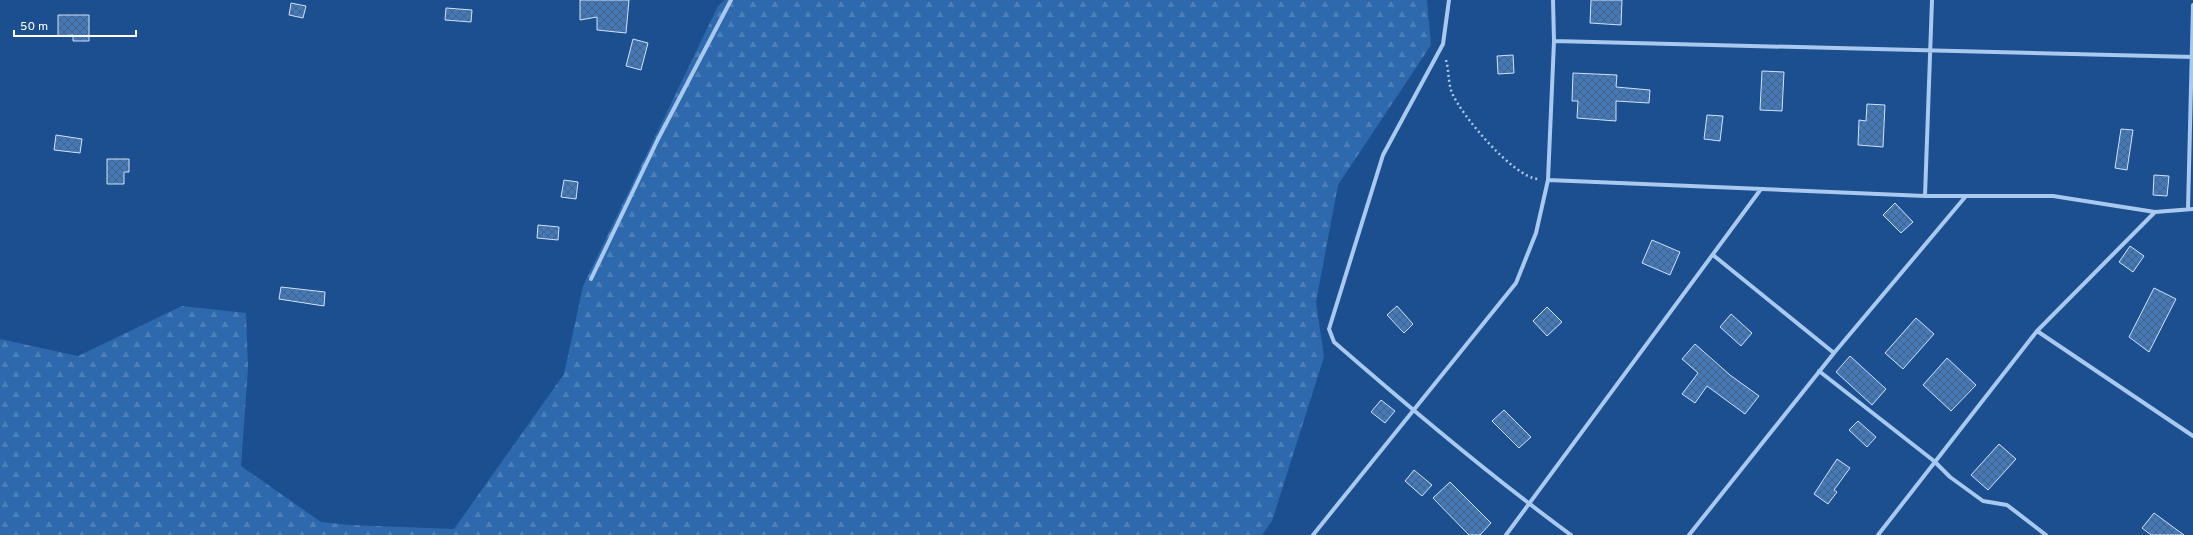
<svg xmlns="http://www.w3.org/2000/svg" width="2193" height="535" viewBox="0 0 2193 535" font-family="Overpass,sans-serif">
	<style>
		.forest { fill: url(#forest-firs) }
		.building { fill: url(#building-cross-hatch); stroke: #cfe3fa }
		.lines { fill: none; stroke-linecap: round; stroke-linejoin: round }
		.path { stroke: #a9c9ee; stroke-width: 2.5; stroke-dasharray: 2 3; stroke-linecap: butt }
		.minor { stroke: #a9c9ee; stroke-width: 4 }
	</style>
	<defs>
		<pattern id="forest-firs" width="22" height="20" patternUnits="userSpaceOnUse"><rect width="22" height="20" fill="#2e69ad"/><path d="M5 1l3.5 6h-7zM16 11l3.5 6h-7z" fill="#4d80b9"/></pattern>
		<pattern id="building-cross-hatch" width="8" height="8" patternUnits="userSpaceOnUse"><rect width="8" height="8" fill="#4478b7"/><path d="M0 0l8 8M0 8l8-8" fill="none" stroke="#486282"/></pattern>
	</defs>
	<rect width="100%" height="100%" fill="#1b4f8f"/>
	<path class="forest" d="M725 0H1427L1431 45 1338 185 1316 302 1324 357 1272 521 1262 535H0V339L78 356 182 306 246 313 248 368 241 466 321 522 350 525 454 529 564 374 583 286 718 6Z"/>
	<path class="building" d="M580 0H629L626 33 597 30V17L580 20Z
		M1591 0H1622L1621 25 1590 23Z
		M291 3 306 6 303 18 289 15Z
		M446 8 472 10 471 22 445 20Z
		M58 15H89V41H73V35L58 36Z
		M633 39 648 43 641 70 626 66Z
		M1513 55 1514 73 1498 74 1497 56Z
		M1762 71 1784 72 1782 111 1760 110Z
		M1573 73 1617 75 1616 87 1650 90 1649 103 1616 101V121L1577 118 1578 101H1572Z
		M1867 104 1885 105 1883 147 1858 145 1859 120 1866 121Z
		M1707 115 1723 116 1720 141 1704 139Z
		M2121 129 2133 130 2127 170 2115 168Z
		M56 135 82 139 80 153 54 150Z
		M107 159H129V172H124V184H107Z
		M2154 175 2169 176 2167 196 2153 195Z
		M564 180 578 182 576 199 561 197Z
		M1895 203 1913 222 1901 233 1883 215Z
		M538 225 559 227 558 240 537 238Z
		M1652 240 1680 252 1670 275 1642 263Z
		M2130 246 2144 256 2133 272 2119 262Z
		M281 287 325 292 324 306 279 299Z
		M2154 288 2176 299 2149 352 2129 337Z
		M1397 306 1413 324 1404 333 1387 315Z
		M1547 307 1562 322 1547 336 1533 321Z
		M1731 314 1752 333 1741 346 1720 327Z
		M1916 318 1934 334 1903 369 1885 353Z
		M1695 344 1730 375 1759 396 1745 414 1707 386 1695 403 1682 394 1698 373 1682 359Z
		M1850 356 1886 389 1872 405 1836 372Z
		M1947 358 1976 385 1951 411 1923 385Z
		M1381 400 1395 411 1385 423 1371 412Z
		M1504 410 1531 437 1519 448 1492 421Z
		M1858 421 1876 437 1867 447 1849 430Z
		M1999 444 2016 459 1988 490 1971 475Z
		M1837 459 1850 468 1834 490 1837 492 1828 504 1814 494Z
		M1414 470 1432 485 1422 496 1405 481Z
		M1450 482 1491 523 1480 535H1469L1433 498Z
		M2154 513 2184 535H2151L2142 528Z"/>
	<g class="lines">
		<path class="path" d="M1446 60C1449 70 1448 83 1452 93 1462 116 1513 177 1538 179"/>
		<path class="minor" d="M1449 0 1443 44 1383 155 1329 329 1334 342C1411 409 1489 475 1571 535
			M1554 41 2193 57
			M1548 180 1925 196H2053L2155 212 2193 209
			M1925 196 1932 0
			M2188 209 2193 5
			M1713 255 1834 353
			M591 279 658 139 731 0
			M2037 331 2155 212
			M1819 371 1934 461 1950 477 1983 501 2007 505 2046 535
			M1313 535 1516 283 1536 233 1548 180 1554 41 1553 0
			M1506 535 1761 189
			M1689 535 1834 353 1966 196
			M1878 535 2037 331 2193 436"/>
	</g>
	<path d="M14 30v6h122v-6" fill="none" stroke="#ffffff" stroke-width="2"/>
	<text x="20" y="30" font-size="12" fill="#ffffff" stroke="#1b4f8f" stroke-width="3" paint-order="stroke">50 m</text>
</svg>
